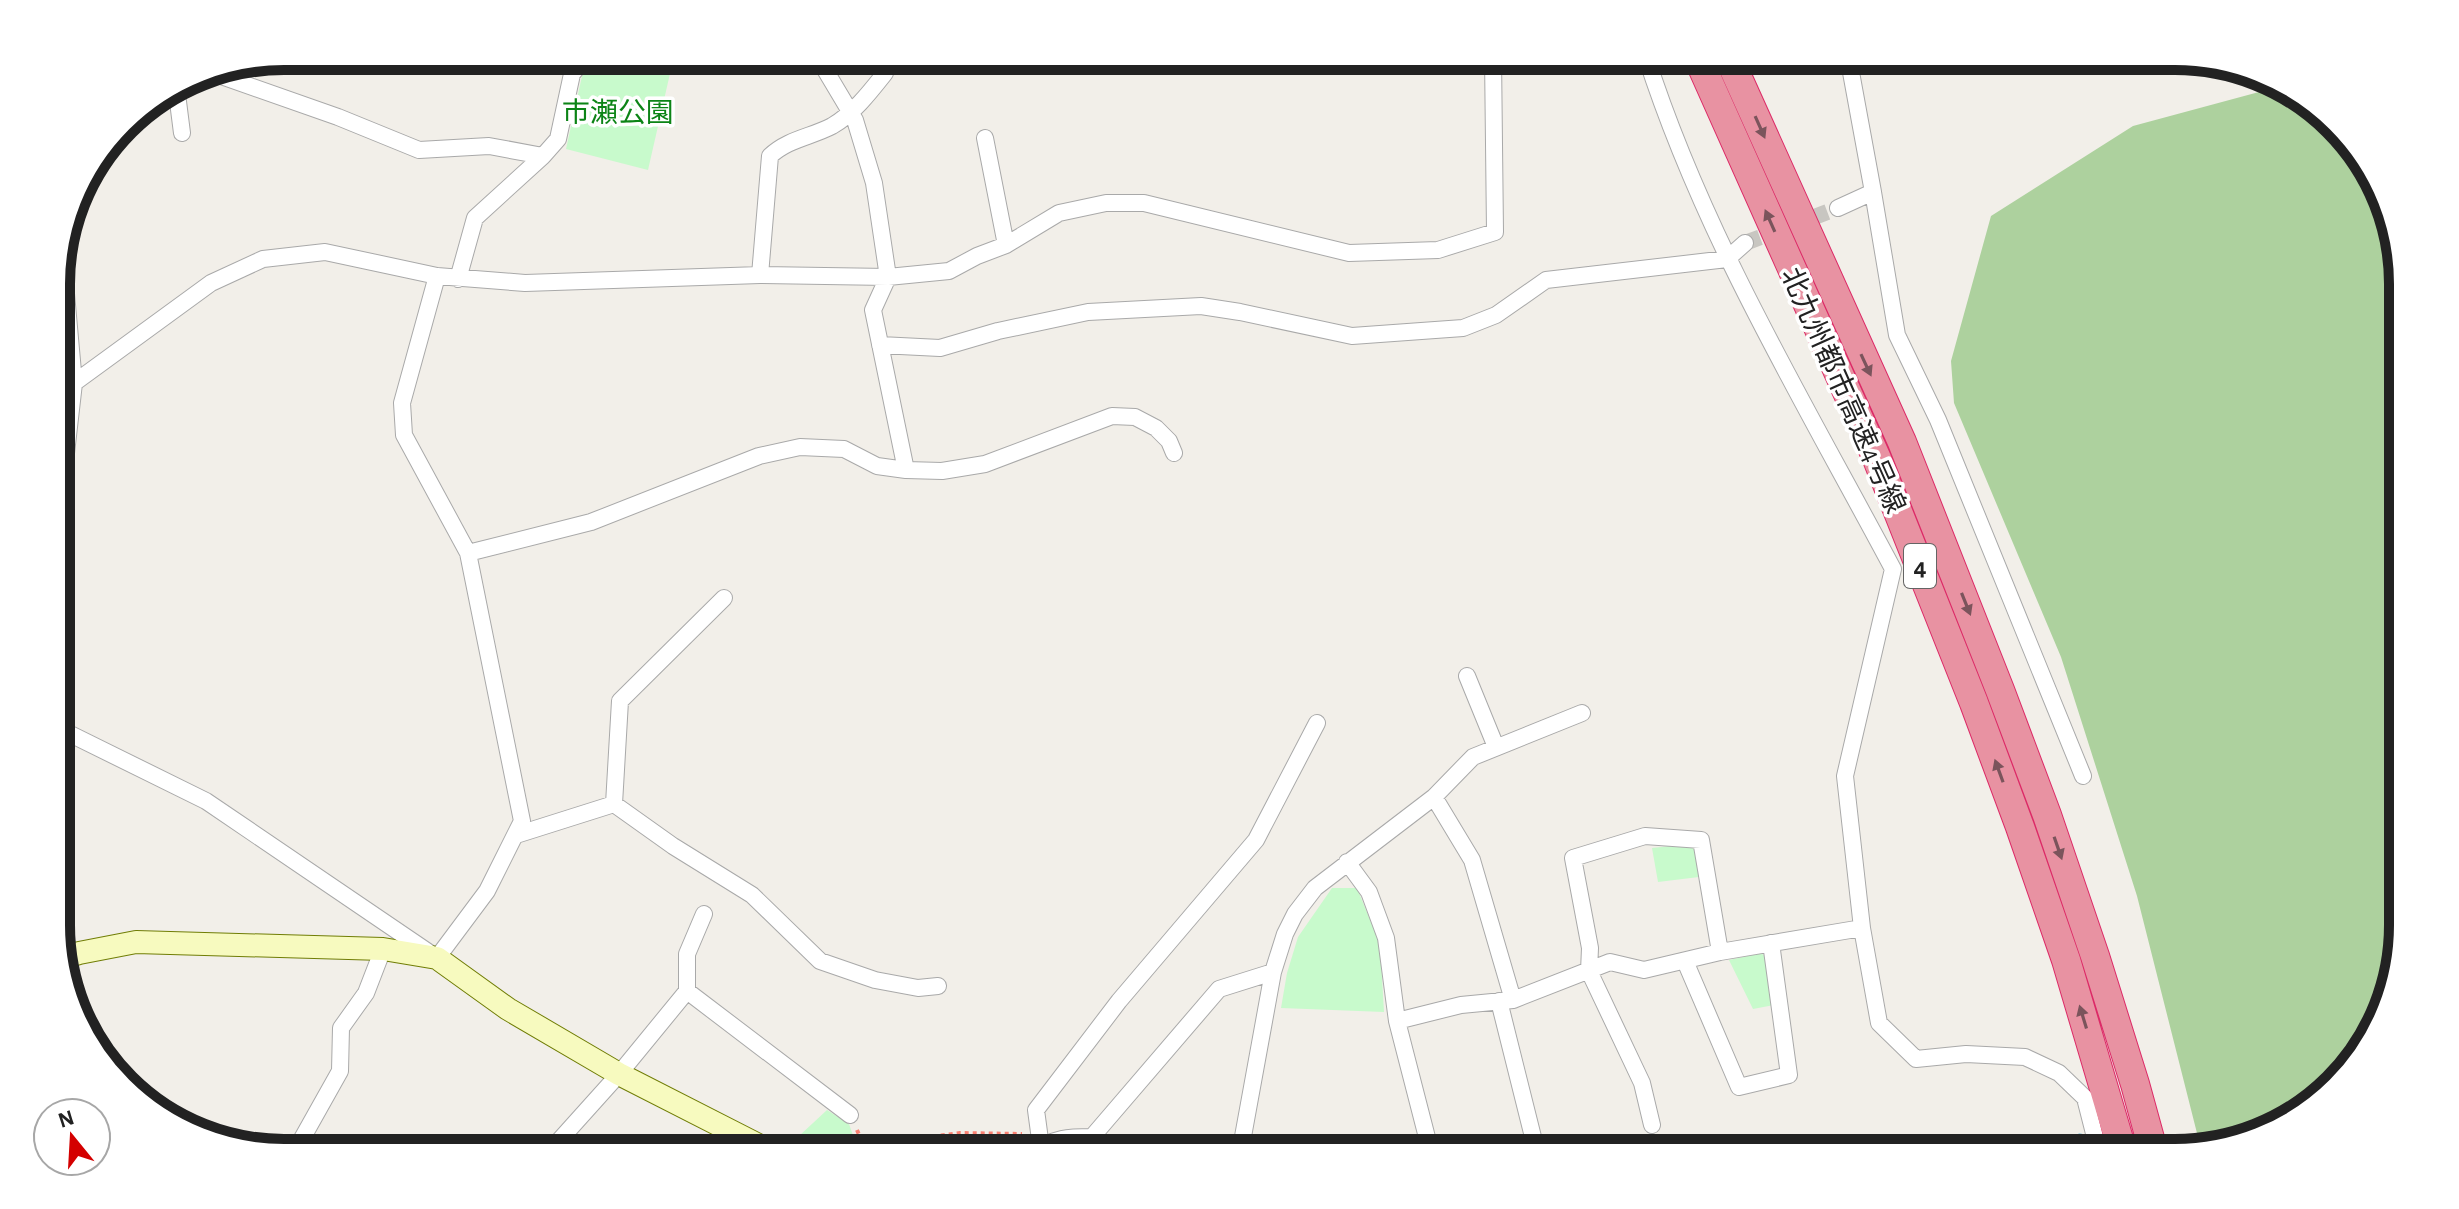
<svg xmlns="http://www.w3.org/2000/svg" width="2459" height="1209" viewBox="0 0 2459 1209" font-family="'Alegreya Sans','Noto Sans JP',sans-serif">
	<style>
		.forest { fill: #add19e }
		.park { fill: #c8facc }
		.lines { fill: none; stroke-linecap: round; stroke-linejoin: round }
		.stream { stroke: #aad3df; stroke-width: 6 }
		.street-tunnel { stroke: #c8c6c1; stroke-width: 16; stroke-dasharray: 16 8; stroke-linecap: butt }
		.street-casing { stroke: #a9a9a9; stroke-width: 18 }
		.secondary-casing { stroke: #707d05; stroke-width: 24 }
		.highway-casing { stroke: #dc2a67; stroke-width: 30 }
		.path { stroke: #fa8072; stroke-width: 4; stroke-dasharray: 4 4; stroke-linecap: butt }
		.street { stroke: #fff; stroke-width: 16 }
		.secondary { stroke: #f7fabf; stroke-width: 22 }
		.highway { stroke: #e892a2; stroke-width: 28 }
		.oneway { fill: #7b545c }
		.labels { text-anchor: middle; stroke-width: 7; stroke-linejoin: round; paint-order: stroke }
		.shield { fill: #fff; stroke: #646464; stroke-width: 2 }
		.shield-label { font-size: 26px; font-weight: bold; fill: #222 }
		.park-label { font-size: 28px; fill: #0c8416; stroke: #fff }
		.street-label { font-size: 28px; fill: #222; stroke: #fff }
		.rim { fill: none; stroke: #222; stroke-width: 10 }
	</style>
	<rect width="100%" height="100%" fill="#f2efe9"/>
	<path class="forest" d="M2259 92 2292 93 2356 145 2401 255 2403 926 2380 1026 2301 1115 2201 1149 2137 896 2061 657 1954 403 1951 361 1991 216 2133 126Z"/>
	<path class="park" d="M653 56H674L648 170 566 149 582 76 594 63Z
		M1688 844 1698 853 1699 877 1658 882 1652 848Z
		M1332 888H1357L1380 944 1384 1012 1281 1008 1287 973 1298 937Z
		M1761 953 1767 958 1774 1005 1753 1009 1729 960Z
		M827 1110 849 1124 855 1141 810 1145 799 1136Z"/>
	<g class="lines">
		<path class="stream" d="M2064 1153 2080 1136 2092 1143"/>
		<path class="street-tunnel" d="M1745 243 1838 208"/>
		<defs>
			<path id="street" d="M822 56 824 68 855 120 874 183 888 277 873 310 906 470
				M1646 56C1704 237 1804 402 1893 569L1845 776 1862 928 1879 1023 1916 1059 1966 1054 2025 1057 2059 1073 2085 1098 2099 1153
				M207 71 338 117 419 150 489 146 543 156
				M176 86 182 133
				M985 138 1006 245
				M1873 192 1897 335 1938 420 2083 776
				M1838 208 1873 192 1848 56
				M760 275 770 156C788 139 811 137 832 126 853 114 870 92 885 73
				M458 279 475 218 543 156 558 139 572 74 586 57 592 56
				M880 345 940 348 998 331 1088 312 1201 306 1240 312 1352 336 1463 328 1496 315 1546 280 1727 259 1745 243
				M74 383 211 283 263 259 325 252 437 276 525 283 760 275 888 277 949 271 977 256 1006 245 1059 213 1106 203H1144L1349 253 1438 250 1495 232 1493 56
				M57 532 74 383 62 249
				M468 553 591 522 759 456 800 447 844 449 877 466 906 470 942 471 985 464 1112 416 1135 417 1156 428 1169 441 1174 453
				M1467 676 1496 747
				M58 728 206 801 437 958 487 891 522 821 468 553 404 435 402 403 437 276
				M1434 797 1473 757 1582 713
				M614 804 620 701 724 598
				M516 835 614 804 673 846 752 895 820 961 875 980 918 988 938 986
				M1347 862 1369 892 1386 938 1397 1021
				M1685 961 1739 1087 1789 1075 1771 943
				M687 991V954L704 914
				M1499 1001 1537 1153
				M1652 1125 1642 1083 1589 971 1590 948 1573 858 1645 836 1701 840 1720 952
				M1092 1137 1219 989 1273 972
				M1041 1147 1036 1110 1119 1001 1256 840 1317 723
				M1241 1150 1431 1152
				M294 1153 340 1071 341 1028 366 993 383 949
				M548 1153 619 1074 687 991 850 1115
				M1036 1153C1051 1137 1071 1137 1092 1137L1111 1153
				M1240 1153 1273 972 1285 934 1295 914 1315 888 1434 797 1472 860 1513 1000
				M1431 1153 1397 1021 1461 1005 1513 1000 1610 962 1644 970 1720 952 1862 928"/>
			<path id="secondary" d="M60 959 79 953 136 942 383 949 437 958 508 1009 619 1074 774 1153"/>
			<path id="highway" d="M1697 56 1877 459 1974 703 2020 827 2066 960 2123 1153
				M1728 56 1902 442 2000 690 2047 815 2095 956 2135 1084 2154 1153"/>
		</defs>
		<use href="#street" class="street-casing"/>
		<use href="#secondary" class="secondary-casing"/>
		<use href="#highway" class="highway-casing"/>
		<path class="path" d="M857 1130 864 1146
			M806 1153 960 1133 1022 1134"/>
		<use href="#street" class="street"/>
		<use href="#secondary" class="secondary"/>
		<use href="#highway" class="highway"/>
	</g>
	<defs><path id="oneway-solid" d="M-6-.8H1V-3.2L6.5 0L1 3.2V.8H-6Z" transform="scale(2)"/></defs>
	<g class="oneway">
		<use href="#oneway-solid" transform="translate(1760 127) rotate(66)"/>
		<use href="#oneway-solid" transform="translate(1770 221) rotate(-114)"/>
		<use href="#oneway-solid" transform="translate(1866 365) rotate(65)"/>
		<use href="#oneway-solid" transform="translate(1966 604) rotate(68)"/>
		<use href="#oneway-solid" transform="translate(1999 771) rotate(-110)"/>
		<use href="#oneway-solid" transform="translate(2058 848) rotate(71)"/>
		<use href="#oneway-solid" transform="translate(2083 1017) rotate(-107)"/>
	</g>
	<g class="labels">
		<rect class="shield" x="1904" y="544" width="32" height="44" rx="6"/>
		<g class="shield-label">
			<text x="1920" y="575">4</text>
		</g>
		<g class="park-label">
			<text x="618" y="122">市瀬公園</text>
		</g>
		<g class="street-label">
			<text transform="translate(1844 390) rotate(66)" y="10">北九州都市高速4号線</text>
		</g>
	</g>
	<path d="M0 0H2459V1209H0ZM284 70H2175A214 214 0 0 1 2389 284V925A214 214 0 0 1 2175 1139H284A214 214 0 0 1 70 925V284A214 214 0 0 1 284 70Z" fill="#fff" fill-rule="evenodd"/>
	<path class="rim" d="M284 70H2175A214 214 0 0 1 2389 284V925A214 214 0 0 1 2175 1139H284A214 214 0 0 1 70 925V284A214 214 0 0 1 284 70Z"/>
	<g transform="translate(72 1137) rotate(342)"><circle r="38" fill="#ffffff" stroke="#a7a7a7" stroke-width="2"/>
	<path d="M0-6L14 30L0 20L-14 30Z" fill="#d40000"/>
	<text y="-12" font-size="22" font-weight="bold" text-anchor="middle" fill="#222222">N</text>
	</g>
</svg>
